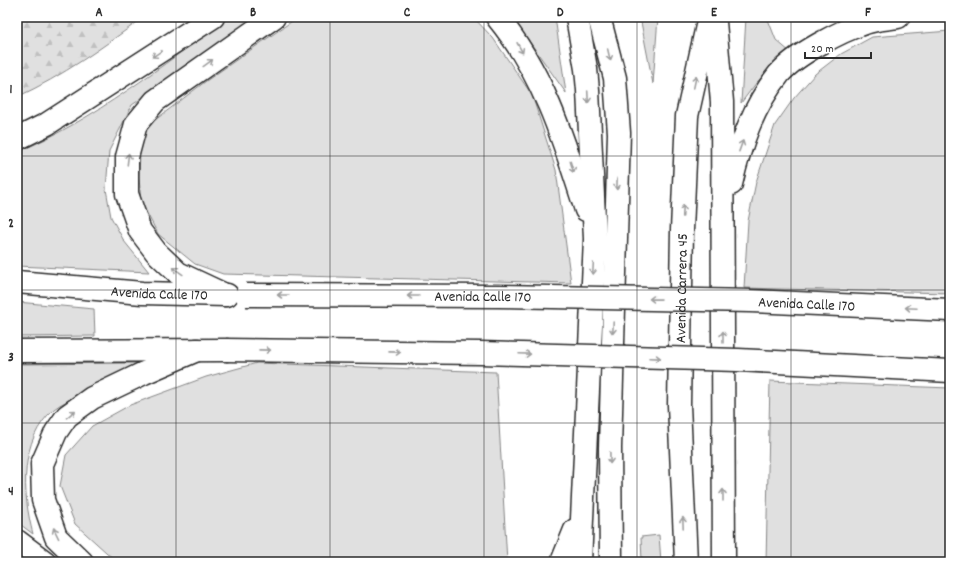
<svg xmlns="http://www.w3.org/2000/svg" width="967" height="579" viewBox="0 0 967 579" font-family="Dekko,sans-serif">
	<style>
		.grass { fill: #e0e0e0; stroke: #868686 }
		.forest { fill: url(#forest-firs); stroke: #868686 }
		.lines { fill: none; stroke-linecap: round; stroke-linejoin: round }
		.major-casing { stroke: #2b2b2b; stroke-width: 25 }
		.highway-casing { stroke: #2b2b2b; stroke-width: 25 }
		.major { stroke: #fff; stroke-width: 22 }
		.highway { stroke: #fff; stroke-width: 22 }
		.major-bridge-casing { stroke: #2b2b2b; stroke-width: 25; stroke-linecap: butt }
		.major-bridge { stroke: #fff; stroke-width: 22 }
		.oneway { stroke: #a0a0a0 }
		.grid { fill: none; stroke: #2b2b2b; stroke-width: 1; stroke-opacity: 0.55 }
		.labels { text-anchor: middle; stroke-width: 3; stroke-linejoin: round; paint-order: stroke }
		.street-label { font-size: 15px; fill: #2b2b2b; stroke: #fff }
		.neatline { fill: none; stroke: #2b2b2b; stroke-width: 1.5 }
		.grid-label { font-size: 13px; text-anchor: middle; font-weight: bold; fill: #2b2b2b }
	</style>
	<defs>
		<pattern id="forest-firs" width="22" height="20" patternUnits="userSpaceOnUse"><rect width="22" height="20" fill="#e0e0e0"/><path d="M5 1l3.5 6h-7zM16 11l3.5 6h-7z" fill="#c0c0c0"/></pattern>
	</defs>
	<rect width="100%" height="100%" fill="#fff"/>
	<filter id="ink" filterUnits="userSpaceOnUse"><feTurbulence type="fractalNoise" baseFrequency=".025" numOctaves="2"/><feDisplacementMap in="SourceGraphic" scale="8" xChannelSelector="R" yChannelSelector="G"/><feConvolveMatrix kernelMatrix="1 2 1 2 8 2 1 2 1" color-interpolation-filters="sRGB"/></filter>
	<g filter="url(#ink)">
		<path class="grass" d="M229 17H260L132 105 109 151 106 189 111 217 124 241 149 272 17 266V152C95 120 161 66 229 17Z
			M298 17H473L493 38 532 95 556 170 571 283 223 274 195 264 158 234 141 202 139 177 140 151 146 127 206 81Z
			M512 17H555L566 93Z
			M640 17H658L653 84Z
			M746 17H767L776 40 790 52 757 82 741 103Z
			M950 31V293L744 288 748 221 756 182 775 125 794 98 815 74 841 54 872 37Z
			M17 302 94 309 95 336 17 337Z
			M137 363C117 374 98 385 78 395 71 400 61 403 54 409 19 440 22 493 33 534L17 522V364Z
			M257 363 496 372 507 562H117L75 524 60 486 66 455 92 426 130 405 206 377Z
			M770 381 950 388V562H766Z
			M659 535 661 562H642L641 537Z"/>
		<path class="forest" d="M144 17C103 47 63 76 17 97V18Z"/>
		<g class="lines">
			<defs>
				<g id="major">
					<path id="s1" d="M17 282 142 293 227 295"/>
					<path d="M17 351 226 350"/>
					<path d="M17 541 45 562"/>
				</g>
				<g id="highway">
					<path d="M497 17C544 74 564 141 586 210"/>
					<path d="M577 17 586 69 588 90 595 239 580 562"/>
					<path d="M599 17 615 78 619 133 610 448 611 562"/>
					<path d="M715 22 722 102 724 562"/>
					<path d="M17 139 47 124 213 17"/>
					<path d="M731 184C740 145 753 106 779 74 796 54 841 31 865 23 875 19 887 19 898 17"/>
					<path d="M225 295 178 273 156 252 140 231 127 194V157L136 124 155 101 274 17"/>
					<path d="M82 562 56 537 43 500 42 464 56 432 67 416 92 398 144 373 197 350"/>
					<path d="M562 562 575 530"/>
					<path id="s2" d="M686 562 679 405 682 230 687 116 709 17"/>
				</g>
			</defs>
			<use href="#major" class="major-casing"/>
			<use href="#highway" class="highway-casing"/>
			<use href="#major" class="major"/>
			<use href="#highway" class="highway"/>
			<defs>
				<g id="major-bridge">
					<path id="s3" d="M246 295 499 296 751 301 950 310"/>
					<path d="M226 350 481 353 738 360 950 371"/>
				</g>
			</defs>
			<use href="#major-bridge" class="major-bridge-casing"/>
			<use href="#major-bridge" class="major-bridge"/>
		</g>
		<defs><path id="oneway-shaft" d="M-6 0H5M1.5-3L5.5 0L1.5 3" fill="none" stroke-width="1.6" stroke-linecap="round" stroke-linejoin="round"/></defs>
		<g class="oneway">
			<use href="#oneway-shaft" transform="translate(520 48) rotate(61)"/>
			<use href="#oneway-shaft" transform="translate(157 54) rotate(146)"/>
			<use href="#oneway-shaft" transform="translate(609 55) rotate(77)"/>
			<use href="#oneway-shaft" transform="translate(208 63) rotate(-36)"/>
			<use href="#oneway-shaft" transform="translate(695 82) rotate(-78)"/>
			<use href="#oneway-shaft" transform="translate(588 97) rotate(87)"/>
			<use href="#oneway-shaft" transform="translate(741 146) rotate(-70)"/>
			<use href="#oneway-shaft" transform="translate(128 159) rotate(-83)"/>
			<use href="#oneway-shaft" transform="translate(572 167) rotate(73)"/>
			<use href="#oneway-shaft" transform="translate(617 184) rotate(92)"/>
			<use href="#oneway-shaft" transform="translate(683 211) rotate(-87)"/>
			<use href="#oneway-shaft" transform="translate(593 269) rotate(93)"/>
			<use href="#oneway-shaft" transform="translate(178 271) rotate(-144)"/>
			<use href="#oneway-shaft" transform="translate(283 295) rotate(-180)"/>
			<use href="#oneway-shaft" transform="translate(413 296) rotate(-180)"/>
			<use href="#oneway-shaft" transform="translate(655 299) rotate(-179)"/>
			<use href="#oneway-shaft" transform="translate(911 308) rotate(-177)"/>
			<use href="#oneway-shaft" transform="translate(613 328) rotate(92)"/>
			<use href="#oneway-shaft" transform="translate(723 337) rotate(-90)"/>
			<use href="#oneway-shaft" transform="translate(265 350) rotate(1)"/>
			<use href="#oneway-shaft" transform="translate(395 352) rotate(1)"/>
			<use href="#oneway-shaft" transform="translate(525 354) rotate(2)"/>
			<use href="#oneway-shaft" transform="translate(655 358) rotate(2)"/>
			<use href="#oneway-shaft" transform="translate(71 414) rotate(-40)"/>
			<use href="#oneway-shaft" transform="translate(610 458) rotate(89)"/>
			<use href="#oneway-shaft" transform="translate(723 495) rotate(-90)"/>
			<use href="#oneway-shaft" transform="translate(683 523) rotate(-92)"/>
			<use href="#oneway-shaft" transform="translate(56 533) rotate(-116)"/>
		</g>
	</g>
	<path class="grid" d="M176 17V562M330 17V562M484 17V562M637 17V562M791 17V562M17 156H950M17 290H950M17 423H950"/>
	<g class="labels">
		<g class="street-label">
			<text dy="5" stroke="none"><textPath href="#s2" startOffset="274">Avenida Carrera 45</textPath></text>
			<text dy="5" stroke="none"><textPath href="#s1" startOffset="143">Avenida Calle 170</textPath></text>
			<text dy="5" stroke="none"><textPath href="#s3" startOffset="237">Avenida Calle 170</textPath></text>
			<text dy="5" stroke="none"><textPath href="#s3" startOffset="561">Avenida Calle 170</textPath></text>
		</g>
	</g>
	<rect width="967" height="579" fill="none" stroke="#fff" stroke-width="44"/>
	<path d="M805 52v6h66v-6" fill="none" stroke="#2b2b2b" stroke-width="2"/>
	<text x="811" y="52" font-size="12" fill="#2b2b2b" stroke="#ffffff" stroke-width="3" paint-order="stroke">20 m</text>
	<rect x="22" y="22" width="923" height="535" class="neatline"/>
	<g class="grid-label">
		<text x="99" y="16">A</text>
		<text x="253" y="16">B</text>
		<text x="407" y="16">C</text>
		<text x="560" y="16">D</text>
		<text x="714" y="16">E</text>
		<text x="868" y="16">F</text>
		<text x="11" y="93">1</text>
		<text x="11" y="227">2</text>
		<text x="11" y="361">3</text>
		<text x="11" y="495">4</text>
	</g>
</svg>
